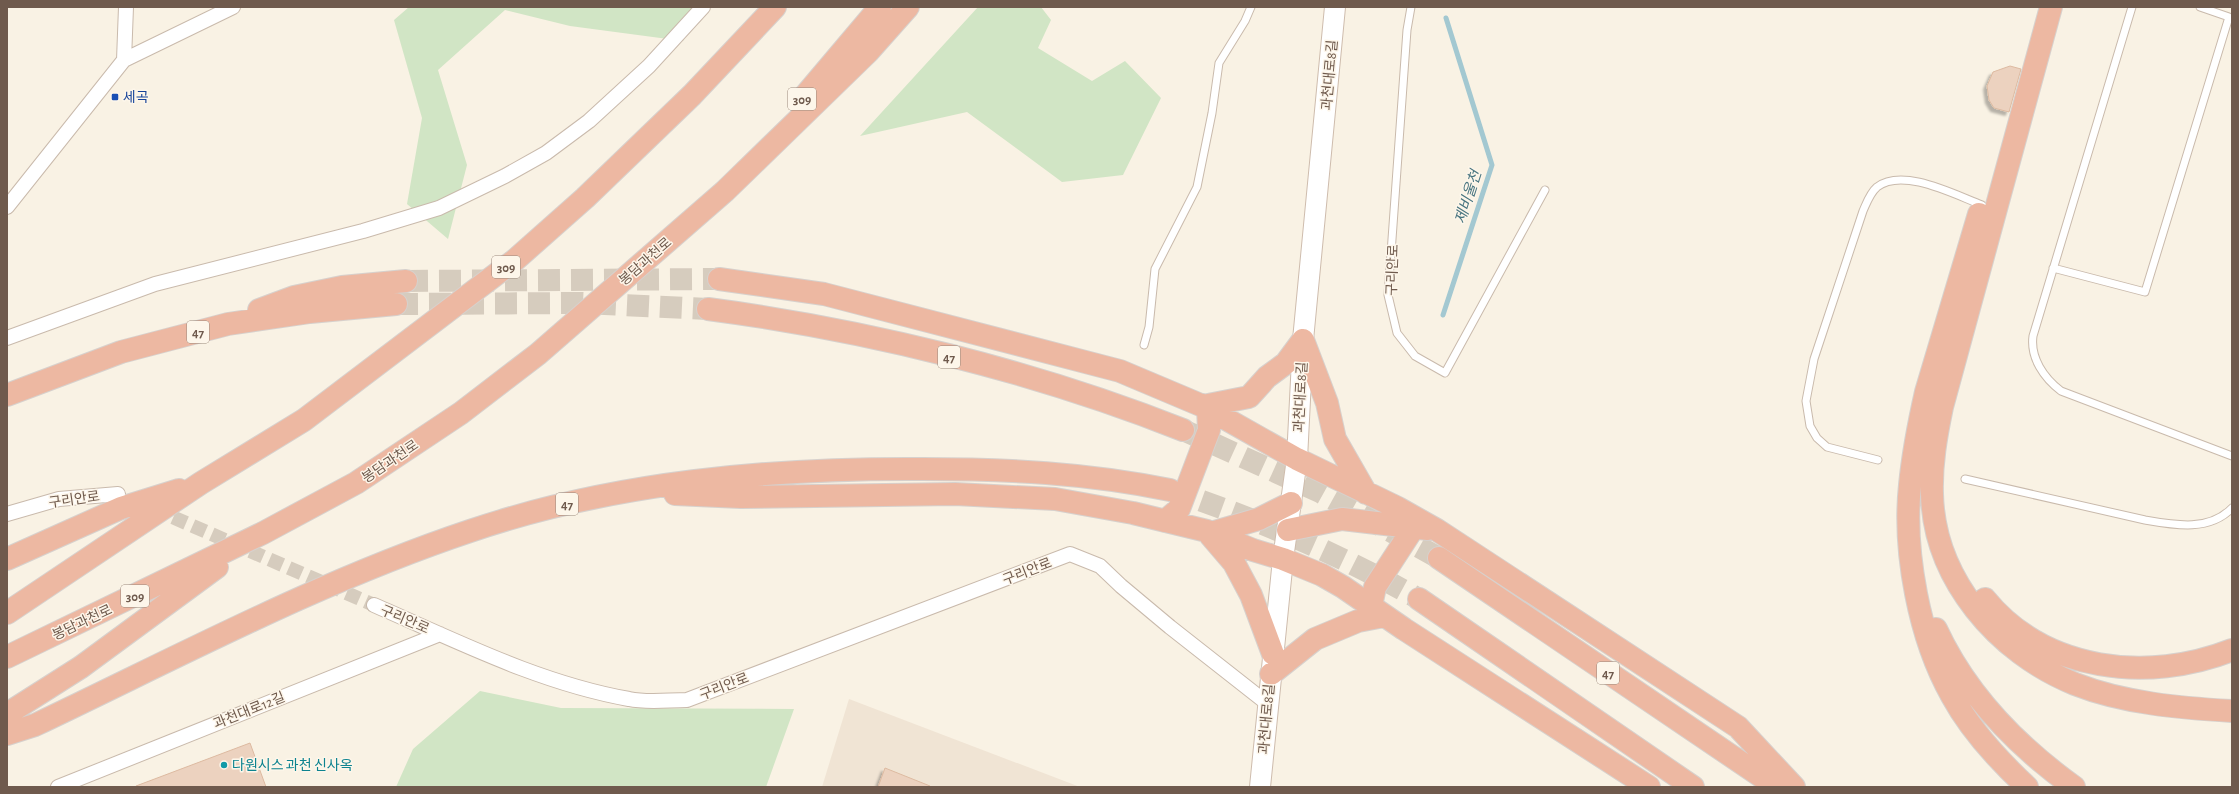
<svg xmlns="http://www.w3.org/2000/svg" width="2239" height="794" viewBox="0 0 2239 794" font-family="'Alegreya Sans','Noto Sans KR',sans-serif">
	<style>
		.residential { fill: #f0e4d4 }
		.green { fill: #d1e5c5 }
		.lines { fill: none; stroke-linecap: round; stroke-linejoin: round }
		.stream { stroke: #a3c8d1; stroke-width: 5 }
		.building { fill: #ecd2bf; stroke: #ddbaa1; filter: url(#shadow) }
		.street-tunnel { stroke: #d6ccbe; stroke-width: 14; stroke-dasharray: 14 7; stroke-linecap: butt }
		.highway-tunnel { stroke: #d6ccbe; stroke-width: 22; stroke-dasharray: 22 11; stroke-linecap: butt }
		.lane-casing { stroke: #c9baac; stroke-width: 9 }
		.street-casing { stroke: #c9baac; stroke-width: 16 }
		.secondary-casing { stroke: #cebcad; stroke-width: 22 }
		.highway-casing { stroke: #d7d1cd; stroke-width: 24 }
		.lane { stroke: #fff; stroke-width: 7 }
		.street { stroke: #fff; stroke-width: 14 }
		.secondary { stroke: #fff; stroke-width: 20 }
		.highway { stroke: #edb8a2; stroke-width: 22 }
		.transit-dot { fill: #1a4fb4; stroke: #fdf6ea; stroke-width: 1.5 }
		.culture-dot { fill: #0f9aa8; stroke: #fdf6ea; stroke-width: 1.5 }
		.labels { text-anchor: middle; stroke-width: 3; stroke-linejoin: round; paint-order: stroke }
		.shield { fill: #fdf6ea; stroke: #9a897c; stroke-width: 1 }
		.shield-label { font-size: 13px; font-weight: bold; fill: #6f5a4d }
		.street-label { font-size: 14px; fill: #6f5a4d; stroke: #fdf6ea }
		.transit-label { font-size: 14px; fill: #164399; stroke: #fdf6ea; text-anchor: start }
		.culture-label { font-size: 14px; fill: #0d838f; stroke: #fdf6ea; text-anchor: start }
		.water-label { font-size: 15px; font-style: italic; fill: #497580; stroke: #fdf6ea }
	</style>
	<defs>
		<filter id="shadow"><feDropShadow dx="-3.5" dy="3.5" stdDeviation="1" flood-color="#0004"/></filter>
	</defs>
	<rect width="100%" height="100%" fill="#f9f2e4"/>
	<path class="residential" d="M849 699 1080 787H822Z"/>
	<path class="green" d="M409 7H698L683 41 570 26 505 10 438 70 467 165 448 239 407 204 422 118 394 20Z
		M978 7H1041L1051 20 1038 48 1092 81 1125 61 1161 98 1123 175 1062 182 967 112 860 136Z
		M480 691 561 708 794 709 766 787H396L413 749Z"/>
	<g class="lines">
		<path class="stream" d="M1443 315 1492 165 1446 18"/>
	</g>
	<path class="building" d="M2010 66 2021 69 2009 112 1994 108 1989 100 1987 86 1993 72Z
		M250 743 266 787H137L136 786Z
		M885 768 930 786V787H878Z"/>
	<g class="lines">
		<path class="street-tunnel" d="M154 509 374 605"/>
		<path class="highway-tunnel" d="M406 281 719 279
			M396 304 582 303 708 309
			M1183 430 1320 492 1439 558
			M1170 490C1257 519 1339 554 1419 599"/>
		<defs>
			<path id="lane" d="M1411 7 1407 30 1388 295 1397 333 1415 356 1445 373 1545 190
				M2132 7 2033 336C2030 358 2044 378 2061 391L2232 456
				M2053 268 2145 292 2229 17 2200 7
				M1144 345 1149 327 1155 269 1197 187 1212 113 1219 63 1245 21 1251 7
				M1878 460 1827 447 1817 438 1810 426 1806 401 1814 359 1863 211C1867 202 1870 193 1877 187 1903 167 1955 195 1982 205
				M1965 479 2145 520C2174 525 2209 532 2232 508"/>
			<path id="street" d="M124 60 126 7
				M7 207 124 60 233 7
				M7 338 155 284 363 231 439 208 505 176 546 153 589 121 649 66 703 7
				M7 514 59 499 118 494
				M374 605C457 641 539 683 629 699 647 703 668 700 687 700L1070 554 1100 566 1121 586 1170 627 1268 704
				M58 787 440 634"/>
			<path id="secondary" d="M1260 787 1283 559 1297 459 1303 340 1335 7"/>
			<path id="highway" d="M2051 7 1942 407C1936 436 1931 464 1932 494 1934 579 1998 653 2075 684 2123 703 2180 708 2232 711
				M803 98 880 7
				M1979 214 1926 392C1919 423 1913 454 1910 485 1903 551 1919 638 1952 696 1971 731 1998 760 2027 787
				M719 279 824 294 1120 371 1203 406 1297 459 1398 508 1437 530 1738 727 1794 787
				M708 309C867 330 1034 371 1183 430
				M259 310 294 297 342 287 406 281
				M1303 340 1327 403 1335 439 1366 493
				M7 395 121 352 228 324 310 312 396 304
				M1203 406 1249 397 1267 377 1286 363 1303 340
				M675 494 741 497 955 494 1055 499 1133 513 1207 531 1253 550 1283 559 1322 575 1343 587 1404 629 1649 787
				M1165 521 1179 509 1209 430 1208 409
				M1288 530 1342 519 1428 529
				M1211 533 1259 519 1291 503
				M1210 535 1234 563 1251 595 1273 654
				M1439 558 1777 787
				M7 559 121 508 179 490
				M1419 599 1693 787
				M1985 599C2045 672 2148 683 2232 650
				M1371 606 1375 587 1414 527
				M7 613 201 483 304 420 515 260 585 198 692 95 775 7
				M1936 629C1966 694 2017 746 2074 787
				M7 657 263 533 356 483 461 413 538 354 725 191 868 52 908 7
				M1271 674 1315 639 1358 621 1384 616
				M7 714 81 667 217 567
				M7 734 35 725C178 657 320 581 470 531 614 482 770 468 922 469 1006 469 1087 473 1170 490"/>
		</defs>
		<use href="#lane" class="lane-casing"/>
		<use href="#street" class="street-casing"/>
		<use href="#secondary" class="secondary-casing"/>
		<use href="#highway" class="highway-casing"/>
		<use href="#lane" class="lane"/>
		<use href="#street" class="street"/>
		<use href="#secondary" class="secondary"/>
		<use href="#highway" class="highway"/>
	</g>
	<rect class="transit-dot" x="111" y="93" width="8" height="8" rx="2"/>
	<circle class="culture-dot" cx="224" cy="765" r="4"/>
	<g class="labels">
		<g class="shield">
			<rect x="788" y="88" width="28" height="22" rx="3"/>
			<rect x="492" y="256" width="28" height="22" rx="3"/>
			<rect x="187" y="321" width="22" height="22" rx="3"/>
			<rect x="938" y="346" width="22" height="22" rx="3"/>
			<rect x="556" y="493" width="22" height="22" rx="3"/>
			<rect x="121" y="585" width="28" height="22" rx="3"/>
			<rect x="1597" y="662" width="22" height="22" rx="3"/>
		</g>
		<g class="shield-label">
			<text x="802" y="104">309</text>
			<text x="506" y="272">309</text>
			<text x="198" y="337">47</text>
			<text x="949" y="362">47</text>
			<text x="567" y="509">47</text>
			<text x="135" y="601">309</text>
			<text x="1608" y="678">47</text>
		</g>
		<g class="street-label">
			<text transform="translate(1329 75) rotate(-85)" y="5">과천대로8길</text>
			<text transform="translate(645 261) rotate(-41)" y="5">봉담과천로</text>
			<text transform="translate(1392 270) rotate(-88)" y="5">구리안로</text>
			<text transform="translate(1300 397) rotate(-87)" y="5">과천대로8길</text>
			<text transform="translate(390 461) rotate(-34)" y="5">봉담과천로</text>
			<text transform="translate(74 499) rotate(-8)" y="5">구리안로</text>
			<text transform="translate(1027 571) rotate(-21)" y="5">구리안로</text>
			<text transform="translate(405 619) rotate(23)" y="5">구리안로</text>
			<text transform="translate(82 622) rotate(-25)" y="5">봉담과천로</text>
			<text transform="translate(724 686) rotate(-21)" y="5">구리안로</text>
			<text transform="translate(249 710) rotate(-22)" y="5">과천대로12길</text>
			<text transform="translate(1266 719) rotate(-85)" y="5">과천대로8길</text>
		</g>
		<g class="transit-label">
			<text x="123" y="102">세곡</text>
		</g>
		<g class="culture-label">
			<text x="232" y="770">다원시스 과천 신사옥</text>
		</g>
		<g class="water-label">
			<text transform="translate(1468 197) rotate(-72)" y="5">제비울천</text>
		</g>
	</g>
	<rect width="2239" height="794" fill="none" stroke="#6f5a4d" stroke-width="16"/>
</svg>
